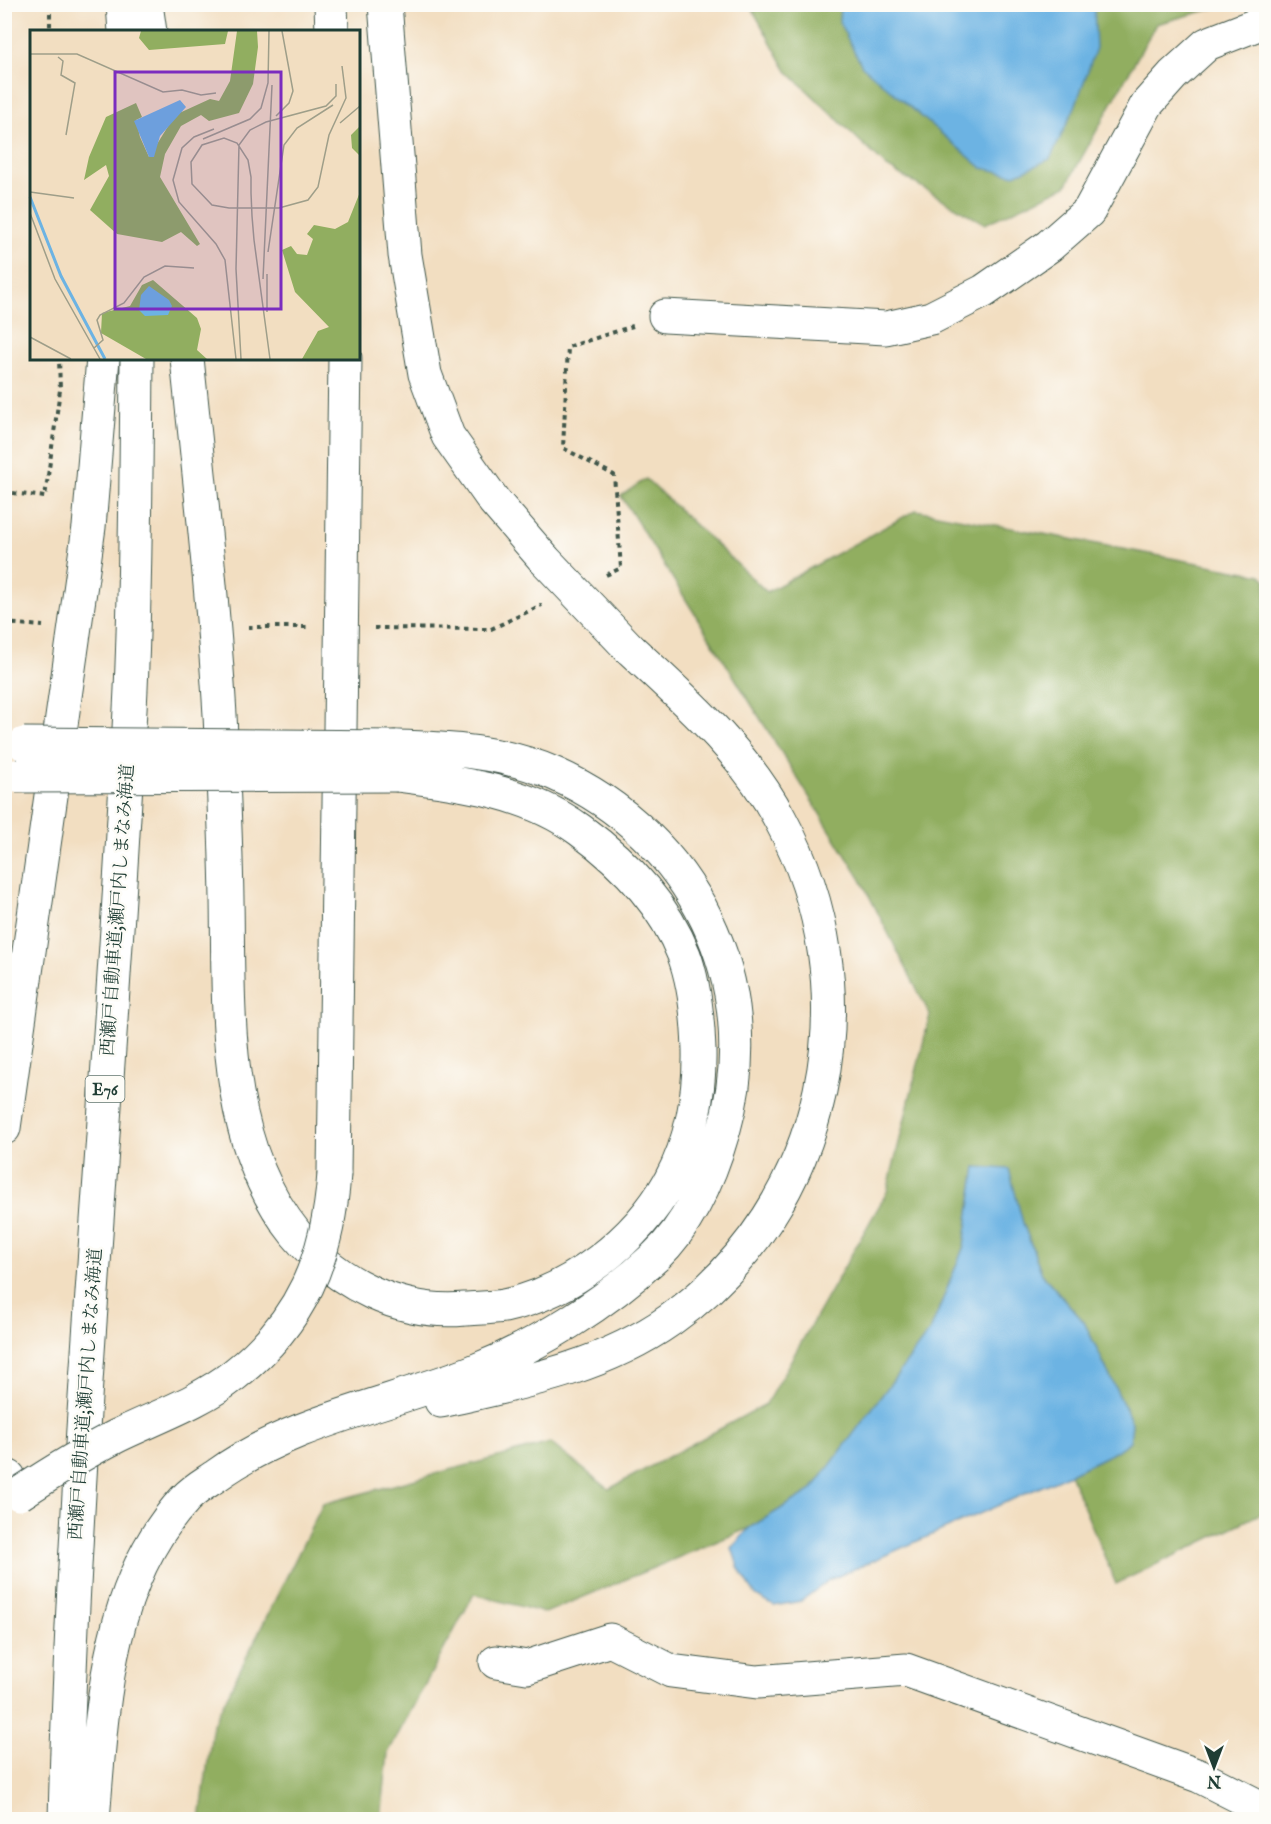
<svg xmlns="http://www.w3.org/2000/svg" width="1271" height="1824" viewBox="0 0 1271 1824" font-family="'IM FELL English','Noto Serif JP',serif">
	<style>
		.forest { fill: #91ae60; stroke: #58764a; stroke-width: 1.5 }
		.water { fill: #6cb3e3; stroke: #46788c; stroke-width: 1.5 }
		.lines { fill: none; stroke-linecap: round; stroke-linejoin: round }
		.minor-casing { stroke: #3f5549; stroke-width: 35 }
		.highway-casing { stroke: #3f5549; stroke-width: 35 }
		.path { stroke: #3f5549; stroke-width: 4; stroke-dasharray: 4.5 4.5; stroke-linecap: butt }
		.minor { stroke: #fff; stroke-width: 33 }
		.highway { stroke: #fff; stroke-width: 33 }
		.highway-bridge-casing { stroke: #3f5549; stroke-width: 35; stroke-linecap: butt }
		.highway-bridge { stroke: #fff; stroke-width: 33 }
		.labels { text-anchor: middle; stroke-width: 5; stroke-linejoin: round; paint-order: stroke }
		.shield { fill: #fdfcf7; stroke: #62766e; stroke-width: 1.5 }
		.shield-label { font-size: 16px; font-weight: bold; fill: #1f3d34 }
		.street-label { font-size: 18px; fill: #1f3d34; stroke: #fdfcf7 }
		.inset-river { fill: none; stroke: #6cb3e3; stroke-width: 3 }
		.inset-road { fill: none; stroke: #9e9e89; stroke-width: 1.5 }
		.view { fill: #7b2cbf; fill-opacity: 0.15; stroke: #7b2cbf; stroke-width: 3 }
		.inset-edge { fill: none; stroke: #1f3d34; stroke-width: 3 }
	</style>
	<rect width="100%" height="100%" fill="#fdfcf7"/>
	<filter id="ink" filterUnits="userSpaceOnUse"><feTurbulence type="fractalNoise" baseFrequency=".0167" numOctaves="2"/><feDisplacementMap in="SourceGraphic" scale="12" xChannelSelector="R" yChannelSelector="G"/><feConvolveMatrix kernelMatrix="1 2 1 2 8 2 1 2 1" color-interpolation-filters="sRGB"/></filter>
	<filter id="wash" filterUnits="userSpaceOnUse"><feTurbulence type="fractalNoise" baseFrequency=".008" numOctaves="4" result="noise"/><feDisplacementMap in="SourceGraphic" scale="24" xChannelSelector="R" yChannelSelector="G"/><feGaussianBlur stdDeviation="1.35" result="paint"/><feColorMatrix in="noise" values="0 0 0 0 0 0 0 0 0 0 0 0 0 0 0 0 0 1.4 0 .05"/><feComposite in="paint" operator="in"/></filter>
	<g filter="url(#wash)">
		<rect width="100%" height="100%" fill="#f2dec1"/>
		<path class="forest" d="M750 5H1226L1156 24 1066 186 985 224 887 167 787 71Z
			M646 479 767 592 916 510 1261 575 1266 580V1511L1116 1584 1070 1474 1115 1452 1130 1441 1132 1423 1084 1322 1042 1274 1023 1223 976 1167 964 1246 931 1329 812 1490 749 1528 545 1613 474 1594 388 1753 381 1819 200 1820 213 1724 323 1504 550 1443 609 1489 766 1404 887 1192 930 1015 860 878 621 496Z"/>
		<path class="water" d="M840 5H1094L1096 48 1075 107 1050 159 1015 175 982 168 862 66 839 22Z
			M976 1167 1009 1169 1023 1223 1042 1274 1084 1322 1132 1423 1130 1441 1115 1452 1070 1474 829 1580 801 1601 774 1606 756 1596 739 1569 732 1548 749 1528 812 1490 931 1329 964 1246Z"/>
	</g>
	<g filter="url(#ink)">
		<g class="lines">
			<defs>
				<path id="minor" d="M665 316 886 328 931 318 984 291 1049 246 1089 211 1147 104 1173 75 1207 44 1266 21
					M496 1662 527 1667 610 1640 671 1671 757 1682 906 1670 1199 1776 1266 1810"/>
				<path id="highway" d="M123 4 125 32
					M146 4 150 32
					M331 4 332 32
					M385 4 405 255 425 374 448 436 494 501 544 559
					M187 358C199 477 213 596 220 715 223 776 226 838 227 899 229 1010 221 1142 296 1234 338 1284 400 1315 465 1309 478 1308 492 1308 504 1306 571 1292 637 1240 670 1181 691 1143 700 1094 699 1050 698 1019 695 985 684 955 664 904 624 862 580 830 527 791 461 783 397 775
					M4 1128 89 527 103 358
					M334 1174 345 358
					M441 1401C521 1383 602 1368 670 1320 830 1207 873 990 780 819 745 752 684 699 629 648
					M4 1478 9 1477
					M65 1820C74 1442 113 1066 131 689 136 579 136 469 137 358
					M93 1820C102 1710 106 1584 185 1499 194 1489 207 1482 217 1475 292 1421 387 1405 472 1372 537 1346 605 1304 656 1256 691 1223 711 1174 724 1129 766 983 692 835 555 774 505 752 449 748 396 747"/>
			</defs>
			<use href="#minor" class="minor-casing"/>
			<use href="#highway" class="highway-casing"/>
			<path class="path" d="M50 4V32
				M4 492 45 497 60 390 59 358
				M606 575 621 568 614 475 563 448 568 347 633 326
				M4 623 43 626
				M248 627H310
				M374 628 491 629 542 605"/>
			<use href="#minor" class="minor"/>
			<use href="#highway" class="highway"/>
			<defs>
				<path id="highway-bridge" d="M544 559 629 648
					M24 744 396 747
					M16 776 397 775
					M19 1494C51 1473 83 1453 117 1436 156 1417 200 1402 234 1375 302 1322 328 1258 334 1174"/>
			</defs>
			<use href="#highway-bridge" class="highway-bridge-casing"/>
			<use href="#highway-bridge" class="highway-bridge"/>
		</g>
	</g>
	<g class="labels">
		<rect class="shield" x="85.5" y="1076" width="39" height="26" rx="4.5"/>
		<g class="shield-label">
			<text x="105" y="1095">E76</text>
		</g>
		<g class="street-label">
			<text transform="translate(117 910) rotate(-86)" y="6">西瀬戸自動車道;瀬戸内しまなみ海道</text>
			<text transform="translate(85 1394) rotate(-86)" y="6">西瀬戸自動車道;瀬戸内しまなみ海道</text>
		</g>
	</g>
	<g transform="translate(30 30)">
		<rect width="330" height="330" fill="#f2dec1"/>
		<path d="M111 1H198L195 14 119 20 109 8ZM207 1H227L228 17 223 54 209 83 179 91 171 85 151 96 135 124 130 147 170 214 167 216 151 202 132 212 87 204 60 180 79 146 76 135 54 150 59 127 76 87 106 73 112 87 106 90 110 107 119 127 145 85 180 69 189 71 200 51ZM330 96V126L322 118 321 105ZM330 162V329H272L288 301 299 297 265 262 252 220 261 216 267 224 277 225 283 209 277 204 284 195 305 199 318 192ZM123 250 167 288 171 299 167 320 177 329H116L71 303 72 283 100 276 112 255Z" fill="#91ae60"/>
		<path d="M150 70 156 77 130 106 124 127H119L104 91ZM119 256 139 270 142 276 138 285 115 286 109 280 111 265Z" fill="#6cb3e3"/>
		<path class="inset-river" d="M0 167 31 246 75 329"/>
		<path class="inset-road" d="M0 24H47L133 62 152 60 171 65 186 63M28 27 33 31 31 45 45 53 36 105M246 86 259 73 263 61 252 1M310 93 330 76M184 99 164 107 152 118 143 150 149 172 186 214 195 230 206 329M173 109 220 89 231 78 238 53 239 1M0 162 44 168M0 183 25 249 70 329M238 222 254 115 267 98 303 75M237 244V282M233 249 242 55M0 307 41 329M64 318 73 310 67 290 70 285 94 273 114 247 135 236 164 238M211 329 206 239 209 115 220 100 236 92 296 76 306 66V54M240 329 224 210 222 186 221 163V147L218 130 207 113 194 108 172 115 161 132 162 154 182 175 199 178H249L278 170 288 157 299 105 316 68 312 36"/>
		<path class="view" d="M85 42H251V279H85Z"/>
		<rect width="330" height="330" class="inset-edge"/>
	</g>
	<rect width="1271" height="1824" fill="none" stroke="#fdfcf7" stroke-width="24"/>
	<g transform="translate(1214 1767) rotate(180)" stroke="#fdfcf7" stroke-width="4.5" paint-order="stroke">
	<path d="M0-4.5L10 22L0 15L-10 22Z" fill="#1f3d34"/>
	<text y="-9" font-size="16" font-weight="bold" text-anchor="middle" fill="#1f3d34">N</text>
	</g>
</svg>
